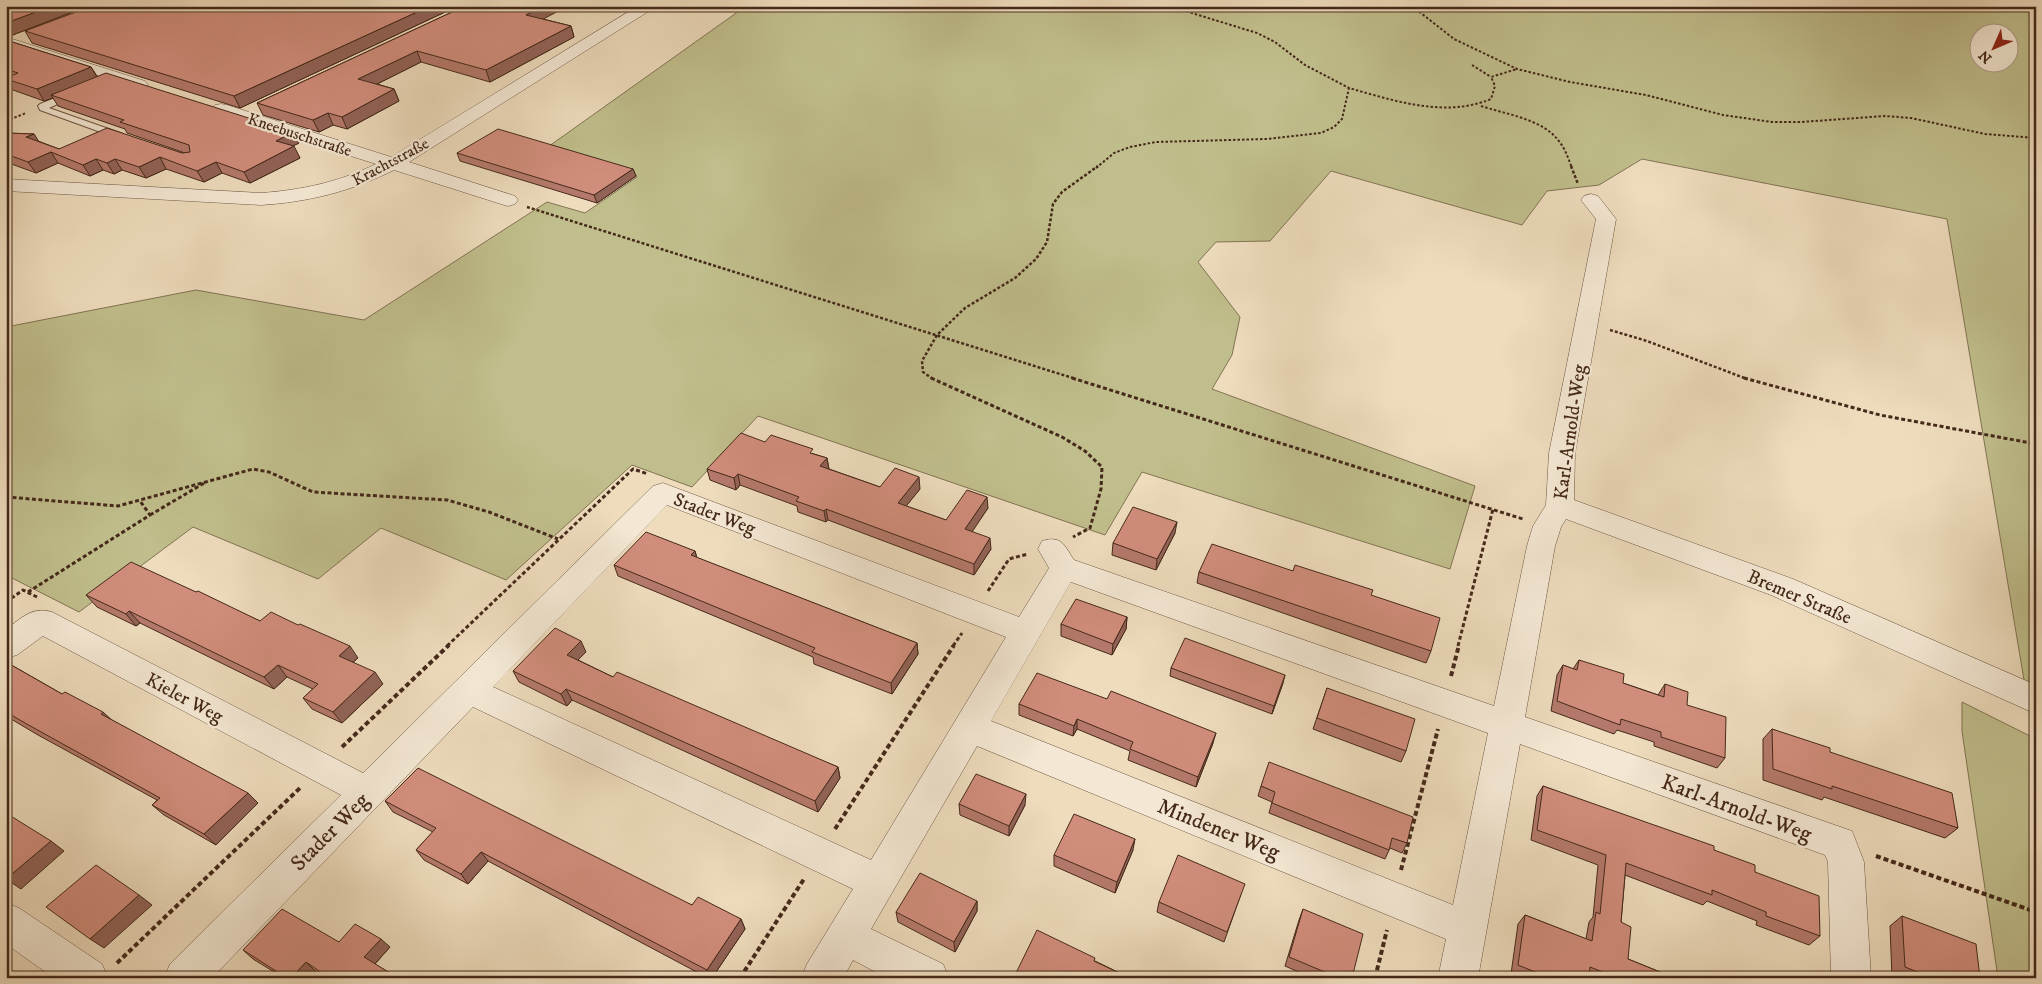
<svg xmlns="http://www.w3.org/2000/svg" width="2042" height="984" viewBox="0 0 2042 984" font-family="'IM FELL DW Pica',serif">
	<style>
		.green { fill: #c0be8c; stroke: #827453; fill-rule: evenodd }
		.lines { fill: none; stroke-linecap: round; stroke-linejoin: round }
		.lane-casing { stroke: #6f5643; stroke-width: 2 }
		.street-casing { stroke: #6f5643; stroke-width: 1 }
		.path-far3 { stroke: #45291a; stroke-width: 2; stroke-dasharray: 2.5 2; stroke-linecap: butt }
		.path-far2 { stroke: #45291a; stroke-width: 2.5; stroke-dasharray: 3 2; stroke-linecap: butt }
		.path-far1 { stroke: #45291a; stroke-width: 3; stroke-dasharray: 4 2.5; stroke-linecap: butt }
		.path { stroke: #45291a; stroke-width: 4; stroke-dasharray: 5 3; stroke-linecap: butt }
		.lane { fill: #f4e8d4; fill-rule: evenodd }
		.street { fill: #f4e8d4; fill-rule: evenodd }
		.wall { fill: #b4796b; stroke: #45291a }
		.shaded-wall { fill: #926357; stroke: #45291a }
		.building { fill: #d18d7c; stroke: #45291a }
		.labels { text-anchor: middle; stroke-width: 4.5; stroke-linejoin: round; paint-order: stroke }
		.far-street-label { font-size: 16px; fill: #45291a; stroke: #f4e8d4 }
		.street-label { font-size: 19px; fill: #45291a; stroke: #f4e8d4 }
		.near-street-label { font-size: 22px; fill: #45291a; stroke: #f4e8d4 }
	</style>
	<rect width="100%" height="100%" fill="#eedcbd"/>
	<filter id="stains"><feTurbulence type="fractalNoise" baseFrequency=".004" numOctaves="4"/><feColorMatrix values="0 0 0 0 .2 0 0 0 0 .09 0 0 0 0 .02 0 0 0 .5 -.17"/></filter>
	<radialGradient id="worn" r=".72"><stop offset=".6" stop-color="#630" stop-opacity="0"/><stop offset="1" stop-color="#630" stop-opacity=".3"/></radialGradient>
	<path class="green" d="M746 6H1998L2036 14V691L2025 686 1947 219 1642 159 1599 185 1547 191 1522 225 1331 171 1270 241 1216 242 1198 262 1240 317 1232 355 1212 389 1475 486 1450 569 1142 472 1105 535 758 416 692 487 632 465 506 580 381 528 318 579 193 527 79 612 6 575V327L196 290 364 320 547 202 585 213 637 177 545 149ZM1980 32H2010V62H1980Z
		M1962 702 2036 739V978H1998L1962 731Z"/>
	<g class="lines">
		<defs>
			<path id="lane" d="M70 92 74 95 73 97 49 108 123 134V138H117L40 110 38 106 40 104Z"/>
			<path id="street" d="M638 6H657L409 162 515 196 518 200 515 204 508 206 501 204 394 170C352 191 309 202 261 205L6 191V179L261 193C302 190 339 182 376 164L215 113 212 109 215 105 221 104 227 105 391 157Z
				M6 37 145 81 148 85 145 89 139 90 133 89 6 47Z
				M1591 194 1598 196 1616 219 1575 453 1574 500 1793 579 2036 685V714L1771 595 1566 519 1561 527 1555 546 1525 717 1852 831 1864 862 1871 978H1831L1828 862 1825 855 1520 744 1478 978H1438L1446 939 977 746 871 929 943 964 949 978H887L853 960 843 978H801L807 964 853 889 473 707 212 978H164L170 964 341 795 43 636 17 655 6 658V629C22 618 32 606 52 612L363 773 653 486 663 483 1019 617 1049 568 1038 549 1042 541C1062 535 1064 545 1074 560L1494 706 1527 546 1533 526 1546 505 1549 453 1596 219 1581 200 1584 196ZM667 505 1006 637 871 860 493 687ZM1071 582 1488 733 1453 905 991 721Z
				M6 903 19 908 102 964 108 978H54L6 944Z"/>
		</defs>
		<use href="#lane" class="lane-casing"/>
		<use href="#street" class="street-casing"/>
		<path class="path-far3" d="M1169 6 1257 33 1275 42 1305 65 1349 88
			M1412 6 1454 39 1517 69 1570 82 1646 95 1723 115 1772 122H1801L1885 116 1911 118 1985 134 2036 138
			M2022 6 2036 9
			M1472 65 1491 77
			M1481 106C1505 114 1542 119 1558 140 1565 148 1568 158 1572 168
			M6 121 26 113
			M1096 168 1114 153 1130 147 1156 142 1266 139 1321 133 1334 127 1342 119 1349 88C1395 101 1445 118 1491 99L1495 86 1491 77 1517 69"/>
		<path class="path-far2" d="M1571 166 1578 184
			M527 207 1076 379
			M1610 330 1647 341 1747 379
			M933 379 923 372 922 361 937 335 965 308 1015 278 1036 259 1047 242 1053 204 1062 192 1098 166"/>
		<path class="path-far1" d="M931 378 1062 437 1085 451 1102 467 1101 489 1090 528 1073 537
			M1072 378 1523 519
			M1744 378 1880 415 2036 444
			M6 497 118 506 253 469 269 472 313 492 447 500 489 512 558 539
			M150 515 206 482
			M988 591 1009 559 1028 554
			M28 592 150 515 140 501
			M6 602 23 590 37 597
			M447 646 633 469 648 474
			M953 646 962 633
			M1458 646 1493 509"/>
		<path class="path" d="M1451 676 1459 645
			M342 747 449 645
			M835 829 954 645
			M1876 856 2036 912
			M1401 870 1438 729
			M117 963 300 788
			M740 978 804 879
			M1375 978 1387 930"/>
		<use href="#lane" class="lane"/>
		<use href="#street" class="street"/>
	</g>
	<path class="wall" d="M13 6H88L10 36H6V9Z
		M458 6 240 108 32 43 25 31Z
		M465 6 543 19 571 26 574 37 490 82 421 62 377 84 394 89 399 101 347 129 333 125 319 132 263 115 257 103Z
		M6 40 91 67 97 76 293 132 299 143 292 146 300 158 250 183 222 173 204 182 166 169 146 178 122 170 114 174 103 170 90 176 58 163 36 173 6 162V133L34 134 38 141 59 149 185 153 127 133 125 129 58 106 53 98 44 101 13 90 6 81Z
		M457 153 633 169 636 176 597 203 460 161Z
		M765 442 814 454 827 458 829 469 880 487 920 489 906 506 946 520 988 508 972 531 991 549 974 575 828 520 826 522 798 512 797 506 740 485 736 490 710 480 707 469Z
		M1175 533 1156 570 1112 555 1113 543Z
		M695 551 697 558 917 643 918 654 892 694 814 664 813 657 618 576 614 565Z
		M1293 571 1371 595 1431 651 1426 663 1197 583 1199 572Z
		M196 592 260 621 358 658 353 662 383 684 342 723 312 709 303 698 313 689 287 677 274 689 140 623 136 626 97 607 86 595Z
		M1127 617 1126 629 1112 655 1061 636V624Z
		M586 652 578 660 613 677 838 767 840 778 818 812 572 700 567 706 519 682 513 671Z
		M1579 660 1623 683 1658 695 1665 684 1687 705 1725 758 1717 768 1654 746V742L1617 730 1614 734 1551 711 1557 675 1563 665 1573 669Z
		M6 662 62 694 110 719 258 803 216 845 164 815 152 805 157 800 38 735 6 716Z
		M1171 668 1283 683 1272 714 1170 676Z
		M1327 688 1406 751 1401 762 1313 729Z
		M1019 704 1213 743 1196 787 1128 760 1130 751 1077 729 1073 736 1019 715Z
		M1772 729 1830 752 1958 828 1945 838 1824 797 1822 800 1763 780V739Z
		M1261 786 1407 843 1402 853 1390 848 1385 859 1269 813 1272 802 1258 796Z
		M1543 786 1714 850 1755 872 1820 936 1809 945 1756 925 1757 921 1707 901 1703 905 1625 875 1621 922 1628 959 1675 978H1521L1511 974 1518 924 1525 915 1586 939 1589 922 1593 917 1598 865 1531 840 1537 796Z
		M385 801 692 905 741 919 745 929 712 978H708L488 861 468 884 424 860 416 850 433 832 393 812Z
		M959 804 1025 805 1009 836 960 815Z
		M1133 850 1115 893 1054 866V855Z
		M1241 894 1224 942 1157 912 1159 902Z
		M977 901V911L955 952 898 922 896 912Z
		M1303 909 1352 978H1312L1285 966 1299 920Z
		M1902 916 1980 978H1895L1892 977 1890 926Z
		M339 942 390 947 375 964 398 978H326L315 971 309 978H284L253 959 243 950Z
		M1095 961 1130 978H1016V973Z"/>
	<path class="shaded-wall" d="M52 6H88L10 36 6 30V23Z
		M430 6H458L240 108 234 96Z
		M543 6H568L530 26 526 15Z
		M571 26 574 37 490 82 486 70Z
		M417 51 421 62 363 91 358 79Z
		M91 67 98 79 51 95 53 98 44 101 37 89Z
		M394 89 399 101 347 129 342 117Z
		M328 113 333 125 319 132 313 120Z
		M293 132 299 143 281 152 276 141Z
		M34 134 41 145 26 137Z
		M294 146 300 158 250 183 244 172Z
		M51 152 58 163 36 173 28 162Z
		M160 157 166 169 146 178 139 167Z
		M96 159 103 170 90 176 83 165Z
		M115 159 122 170 114 174 107 163Z
		M216 162 222 173 204 182 197 171Z
		M633 169 636 176 597 203 594 195Z
		M827 458 829 470 820 466Z
		M738 474 740 485 736 490 734 478Z
		M919 477 920 489 899 515 898 503Z
		M987 497 988 508 966 541 965 529Z
		M826 509 828 520 826 522 824 511Z
		M1177 522 1175 533 1156 570 1157 559Z
		M990 538 991 549 974 575V564Z
		M695 551 698 563 691 555Z
		M129 611 140 623 136 626 126 614Z
		M1127 617 1126 629 1112 655 1113 644Z
		M581 641 586 652 572 666 567 655Z
		M917 643 918 654 892 694 891 683Z
		M350 646 358 658 347 667 339 656Z
		M278 665 287 677 274 689 264 677Z
		M375 672 383 684 342 723 333 712Z
		M1285 675 1283 683 1272 714 1274 706Z
		M566 689 572 700 567 706 561 694Z
		M103 712 115 723 101 714Z
		M1077 719V729L1073 736 1074 726Z
		M1216 733 1213 743 1196 787 1198 777Z
		M838 767 840 778 818 812 815 801Z
		M248 793 258 803 216 845 204 834Z
		M1026 794 1025 805 1009 836V826Z
		M1135 839 1133 850 1115 893 1117 882Z
		M51 841 64 851 21 889 6 879Z
		M481 852 488 861 468 884 461 874Z
		M139 895 152 905 104 948 90 939Z
		M977 901V911L955 952 954 942Z
		M741 919 745 929 712 978H710L707 970Z
		M381 939 390 947 373 966 364 957Z
		M306 962 315 971 309 978H291Z"/>
	<path class="building" d="M13 6H52L6 23V9Z
		M92 6H430L234 96 25 31Z
		M465 6H543L526 15 571 26 486 70 417 51 358 79 394 89 342 117 328 113 313 120 257 103Z
		M6 40 91 67 37 89 6 79V78L18 73 6 69Z
		M106 73 293 132 276 141 294 146 244 172 216 162 197 171 160 157 139 167 115 159 107 163 96 159 83 165 51 152 28 162 6 154V133L34 134 26 137 59 149 107 128 182 153 190 152 189 145 120 122 124 120 51 95Z
		M498 129 633 169 594 195 457 153Z
		M741 433 765 442 771 435 813 449 810 453 827 458 820 466 880 487 895 468 919 477 898 503 946 520 967 490 987 497 965 529 990 538 974 564 826 509 824 511 796 501 799 497 738 474 734 478 707 469Z
		M1133 507 1177 522 1157 559 1113 543Z
		M646 532 695 551 691 555 917 643 891 683 812 652 815 648 614 565Z
		M1212 544 1293 571 1295 565 1373 590 1371 595 1440 618 1431 651 1199 572Z
		M131 562 196 592 198 591 260 621 271 612 298 625 300 624 350 646 339 656 375 672 333 712 303 698 318 684 278 665 264 677 129 611 126 614 86 595Z
		M1076 599 1127 617 1113 644 1061 624Z
		M555 628 581 641 567 655 613 677 617 672 838 767 815 801 566 689 561 694 513 671Z
		M1185 638 1285 675 1274 706 1171 668Z
		M1579 660 1624 674 1623 683 1664 697 1665 684 1688 692 1687 705 1726 717 1725 758 1661 737V732L1621 719 1620 725 1557 701 1563 665 1577 670Z
		M6 662 62 694 65 692 103 712 101 714 248 793 204 834 152 805 160 798 25 723 6 712Z
		M1037 673 1107 699 1111 691 1216 733 1198 777 1130 749 1133 742 1077 719 1074 726 1019 704Z
		M1327 688 1415 719 1406 751 1317 718Z
		M1772 729 1830 748V752L1952 793 1958 828 1832 786V789L1773 769Z
		M1269 762 1413 817 1407 843 1392 838 1389 850 1272 803 1275 792 1261 786Z
		M418 768 692 905 698 897 741 919 707 970 481 852 461 874 416 850 436 828 385 801Z
		M976 774 1026 794 1009 826 959 804Z
		M1543 786 1714 846V850L1755 865V872L1819 896 1820 936 1766 916V912L1712 890V895L1626 863 1621 922 1631 927 1628 959 1675 978H1618L1590 967 1589 978H1550L1518 965 1525 915 1592 941 1596 912 1600 914 1606 855 1537 830Z
		M6 813 51 841 6 879Z
		M1074 814 1135 839 1117 882 1054 855Z
		M1178 855 1245 884 1227 932 1159 902Z
		M96 865 139 895 90 939 46 907Z
		M920 873 977 901 954 942 896 912Z
		M282 909 339 942 355 924 381 939 364 957 398 978H329L306 962 291 978H287L243 950Z
		M1303 909 1363 934 1352 978H1339L1289 957Z
		M1902 916 1976 944 1980 978H1933L1905 967Z
		M1037 930 1095 958 1094 961 1130 978H1025L1016 973Z"/>
	<g class="labels">
		<g class="far-street-label">
			<text transform="translate(300 134) rotate(18)" y="6">Kneebuschstraße</text>
			<text transform="translate(390 161) rotate(-28)" y="6">Krachtstraße</text>
		</g>
		<g class="street-label">
			<text transform="translate(1569 432) rotate(-82)" y="7">Karl-Arnold-Weg</text>
			<text transform="translate(715 513) rotate(21)" y="7">Stader Weg</text>
			<text transform="translate(1800 596) rotate(23)" y="7">Bremer Straße</text>
			<text transform="translate(185 697) rotate(28)" y="7">Kieler Weg</text>
		</g>
		<g class="near-street-label">
			<text transform="translate(1737 807) rotate(20)" y="8">Karl-Arnold-Weg</text>
			<text transform="translate(1219 828) rotate(22)" y="8">Mindener Weg</text>
			<text transform="translate(329 831) rotate(-45)" y="8">Stader Weg</text>
		</g>
	</g>
	<rect width="2042" height="984" fill="none" stroke="#eedcbd" stroke-width="25"/>
	<rect x="8" y="8" width="2027" height="969" fill="none" stroke="#45291a" stroke-width="2.5"/>
	<rect x="12" y="12" width="2017" height="959" fill="none" stroke="#45291a"/>
	<g transform="translate(1994 48) rotate(225)"><circle r="24" fill="#f4e8d4" stroke="#ae9c8a"/>
	<path d="M0-4L9 19L0 12L-9 19Z" fill="#8f2418"/>
	<text y="-8" font-size="14" font-weight="bold" text-anchor="middle" fill="#45291a">N</text>
	</g>
	<rect width="100%" height="100%" filter="url(#stains)"/>
	<rect width="100%" height="100%" fill="url(#worn)"/>
</svg>
